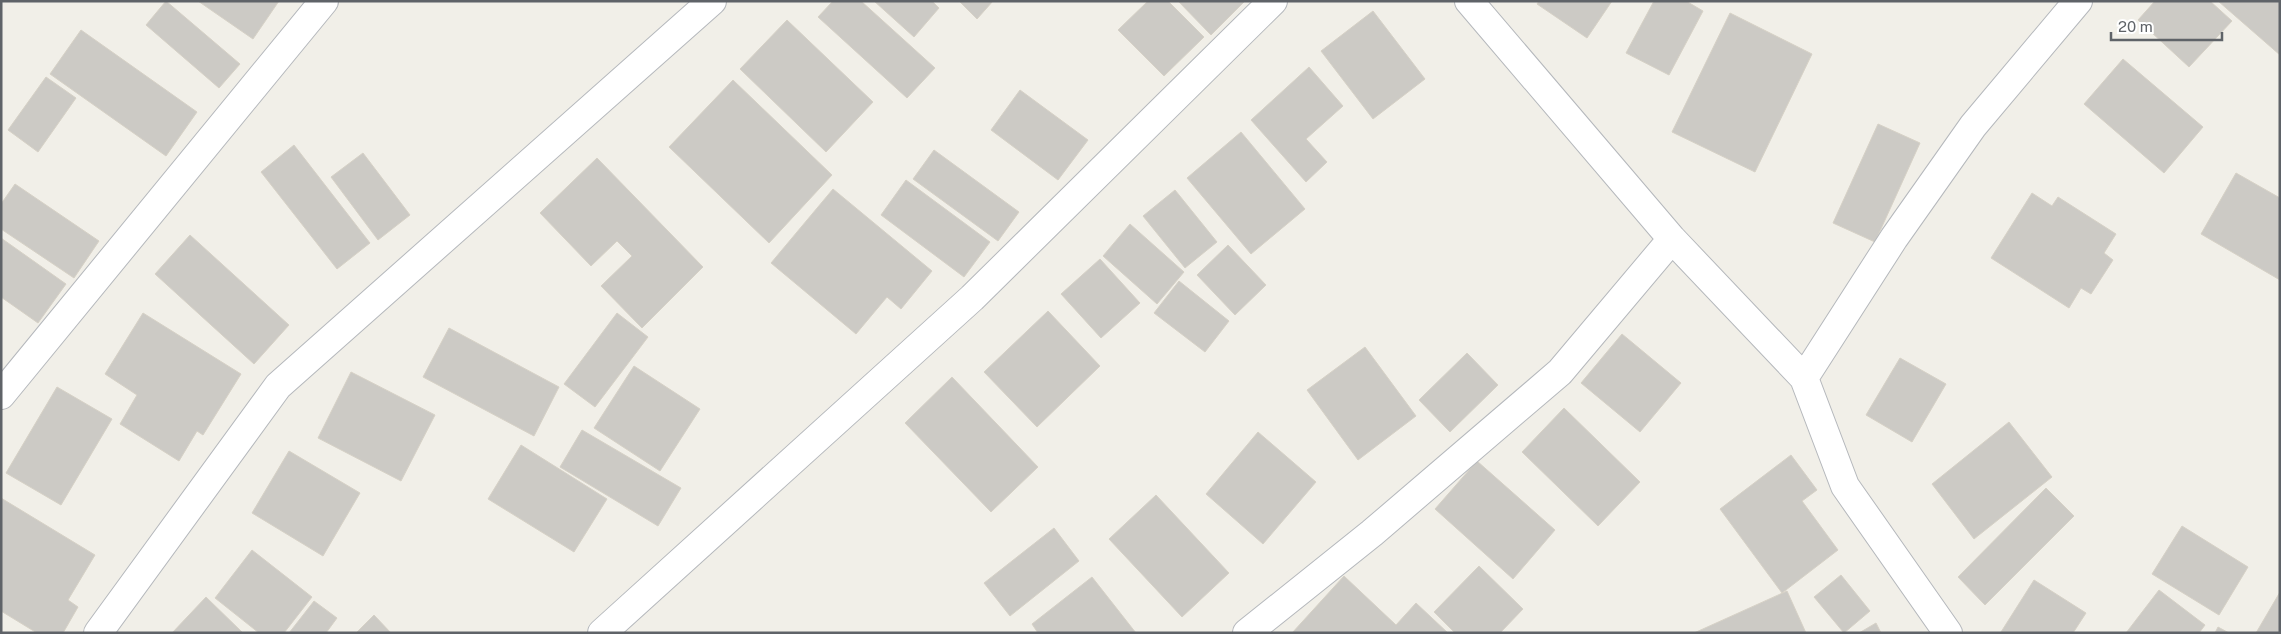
<svg xmlns="http://www.w3.org/2000/svg" width="2281" height="634" viewBox="0 0 2281 634" font-family="'Public Sans',sans-serif">
	<style>
		.building { fill: #cccac5; stroke: #d6d1c6 }
		.lines { fill: none; stroke-linecap: round; stroke-linejoin: round }
		.minor-casing { stroke: #b5b8bc; stroke-width: 30 }
		.minor { stroke: #fff; stroke-width: 28 }
	</style>
	<rect width="100%" height="100%" fill="#f1efe8"/>
	<path class="building" d="M166 1 240 64 219 88 146 25Z
		M198 1H279L253 39Z
		M833 1H861L935 68 907 98 818 17Z
		M874 1H932L939 8 914 37Z
		M959 1H993L977 19Z
		M1148 1H1168L1204 37 1164 76 1118 30Z
		M1178 1H1245L1211 35Z
		M1539 1H1612L1587 38 1537 4Z
		M1654 1H1686L1703 11 1669 75 1626 53Z
		M2155 1H2210L2232 21 2189 67 2138 20Z
		M2218 1H2280V55Z
		M1373 11 1425 79 1373 119 1321 51Z
		M1730 13 1812 54 1755 172 1672 132Z
		M787 20 873 102 826 152 740 69Z
		M81 30 197 112 166 156 50 74Z
		M2123 59 2203 127 2164 173 2084 104Z
		M1309 67 1343 106 1306 139 1327 162 1306 182 1251 120Z
		M46 77 76 98 38 152 8 130Z
		M733 80 832 175 769 243 669 147Z
		M1020 90 1088 140 1058 180 991 130Z
		M1878 124 1920 143 1875 242 1833 223Z
		M1241 132 1305 209 1251 254 1187 178Z
		M294 145 370 243 337 269 261 172Z
		M934 150 1019 212 998 241 913 179Z
		M363 153 410 215 378 240 331 177Z
		M597 158 703 267 642 328 601 286 632 256 617 241 591 266 540 213Z
		M2236 173 2280 198V280L2201 234Z
		M906 180 990 242 964 277 881 215Z
		M15 184 99 241 74 278 1 229V204Z
		M833 189 932 271 901 309 887 297 856 334 771 263Z
		M1175 190 1217 242 1185 268 1143 216Z
		M2032 193 2052 206 2058 197 2116 234 2104 253 2113 260 2091 294 2081 288 2069 308 1991 258Z
		M1130 224 1184 272 1157 304 1103 256Z
		M190 235 289 325 254 364 155 274Z
		M1 238 66 284 38 323 1 297Z
		M1228 245 1266 285 1235 315 1197 275Z
		M1100 259 1140 303 1101 338 1061 294Z
		M1179 281 1229 321 1205 352 1154 313Z
		M1048 311 1100 366 1037 427 984 372Z
		M143 313 241 374 203 435 197 431 179 461 120 424 137 395 105 374Z
		M617 313 648 337 595 407 564 384Z
		M449 328 559 387 534 436 423 377Z
		M1622 334 1681 383 1640 432 1581 383Z
		M1365 347 1416 416 1358 460 1307 390Z
		M1467 353 1498 385 1450 432 1419 400Z
		M1900 358 1946 384 1912 442 1866 415Z
		M634 366 700 409 660 471 594 428Z
		M351 372 435 415 401 481 318 438Z
		M952 377 1038 467 991 512 905 423Z
		M57 387 112 419 61 505 6 473Z
		M1564 408 1640 482 1598 526 1522 452Z
		M2009 422 2052 477 1974 539 1932 484Z
		M582 430 681 488 658 526 560 467Z
		M1258 432 1316 482 1263 544 1206 494Z
		M521 445 607 499 574 552 488 499Z
		M289 451 360 493 323 556 252 513Z
		M1791 455 1817 490 1802 501 1838 550 1782 593 1720 509Z
		M1477 461 1555 530 1513 579 1435 509Z
		M2046 488 2074 516 1985 605 1958 577Z
		M1156 495 1229 573 1182 617 1109 539Z
		M1 498 95 555 68 600 78 607 63 633H37L1 611Z
		M2182 526 2248 567 2219 615 2152 574Z
		M1054 528 1079 561 1010 616 984 583Z
		M252 550 312 597 284 633H259L215 598Z
		M1479 566 1523 609 1500 633H1455L1434 612Z
		M1841 575 1870 611 1844 633 1814 597Z
		M1344 576 1396 625 1416 603 1448 633H1292Z
		M1092 577 1136 633H1038L1032 624Z
		M2034 580 2086 613 2073 633 2001 632Z
		M2159 590 2205 625 2199 633H2126Z
		M1787 591 1806 633H1694Z
		M2280 592V633H2256Z
		M206 597 243 633H172Z
		M314 601 337 618 326 633H289Z
		M374 615 391 633H356Z
		M1876 623 1881 633H1859Z
		M2218 627 2229 633H2215Z"/>
	<g class="lines">
		<defs>
			<path id="minor" d="M1469 1 1672 239 1804 378 1845 486 1948 633
				M1804 378 1894 238 1973 126 2078 1
				M1 395 324 1
				M98 633 278 386 712 1
				M602 633 972 298 1273 1
				M1247 633 1372 533 1560 372 1672 239"/>
		</defs>
		<use href="#minor" class="minor-casing"/>
		<use href="#minor" class="minor"/>
	</g>
	<rect width="2281" height="634" fill="none" stroke="#5f6368" stroke-width="5"/>
	<path d="M2111 32v8h111v-8" fill="none" stroke="#5f6368" stroke-width="2.5"/>
	<text x="2118" y="32" font-size="15" fill="#5f6368" stroke="#ffffff" stroke-width="4" paint-order="stroke">20 m</text>
</svg>
